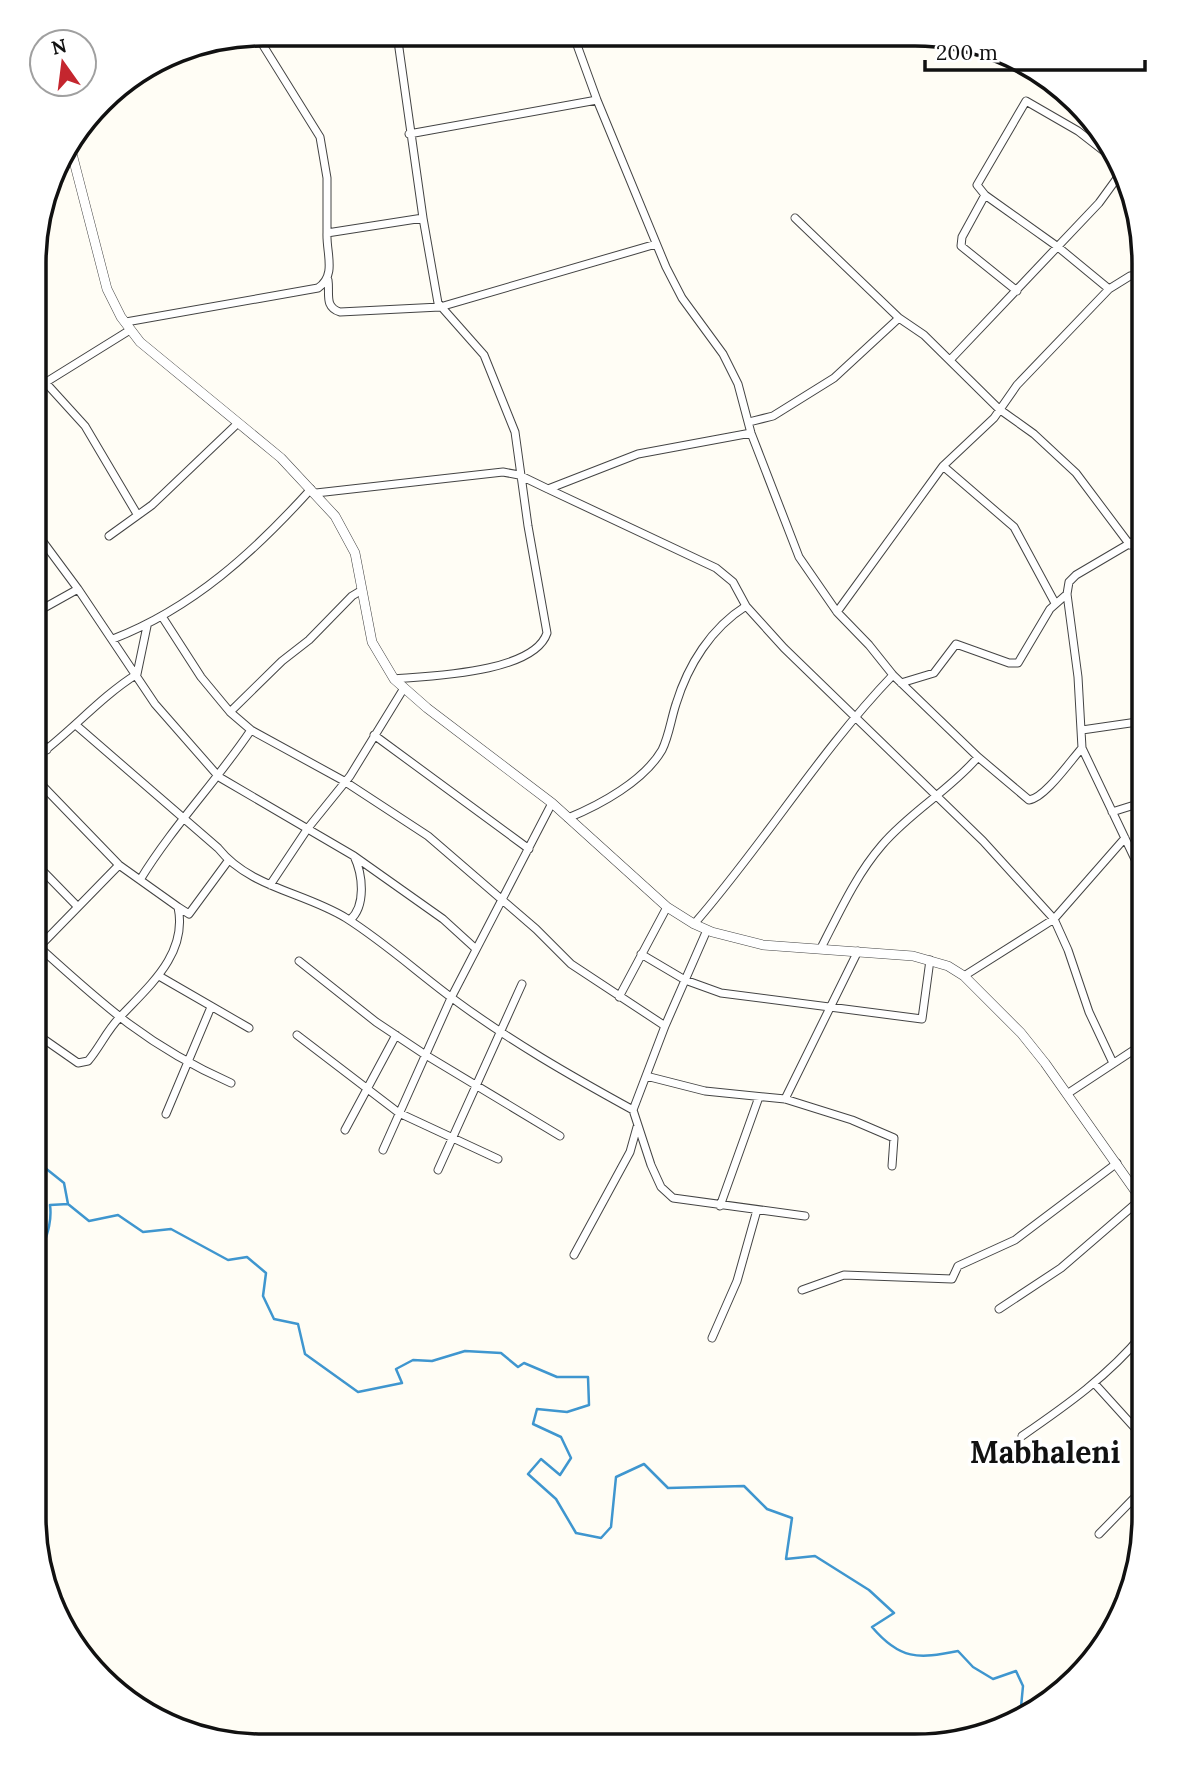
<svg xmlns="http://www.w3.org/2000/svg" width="1177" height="1779" viewBox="0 0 1177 1779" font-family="Lora,serif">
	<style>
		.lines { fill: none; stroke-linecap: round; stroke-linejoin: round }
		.stream { stroke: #3f96cf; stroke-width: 2.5 }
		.minor-casing { stroke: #444; stroke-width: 9 }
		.tertiary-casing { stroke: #444; stroke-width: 10 }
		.minor { stroke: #fff; stroke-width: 7 }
		.tertiary { stroke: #fff; stroke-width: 9 }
		.labels { text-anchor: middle; stroke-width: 7; stroke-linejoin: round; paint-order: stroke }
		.district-label { font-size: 30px; font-weight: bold; fill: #111; stroke: #fff }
		.rim { fill: none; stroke: #111; stroke-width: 3.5 }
	</style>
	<rect width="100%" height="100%" fill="#fffdf5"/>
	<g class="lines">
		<path class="stream" d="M34 1159 64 1183 68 1204
			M34 1265 37 1267C42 1244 53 1228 50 1205L68 1204 89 1221 118 1215 143 1232 171 1229 228 1260 247 1257 266 1273 263 1296 274 1319 298 1324 305 1354 358 1392 402 1383 396 1369 413 1360 432 1361 465 1351 501 1353 518 1367 524 1363 557 1377H588L589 1405 567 1412 537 1409 533 1424 561 1437 571 1458 560 1475 541 1459 528 1474 556 1499 576 1533 601 1538 611 1527 616 1477 644 1464 668 1488 744 1486 767 1509 792 1518 786 1559 815 1556 869 1590 894 1613 872 1627C900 1660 918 1659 958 1651L973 1667 993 1679 1016 1671 1023 1686 1021 1707 1027 1710"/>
		<defs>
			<path id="minor" d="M256 34 320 137 327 178V233
				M573 34 597 100 666 267 682 298 723 354 738 384 751 433 799 557 837 612 869 645 893 675 978 757 1029 800C1045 798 1071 760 1082 748
				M409 134 597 100
				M985 195 962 237 961 246 1017 291
				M795 218 899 318
				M328 280C330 294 324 307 340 312L440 307 656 244
				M1109 289 1130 276 1144 274
				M126 322 318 288C337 275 326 253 327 233L423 218 397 34
				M951 359 1099 203 1123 170
				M35 371 85 426 137 514
				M35 389 130 330
				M749 422 773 416 834 378 899 318 924 335 999 409 1034 434 1076 473 1130 545
				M943 466 1014 527 1055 603
				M548 489 716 568 733 582 746 606 784 648 983 841 1054 919 1068 950 1089 1012 1113 1063
				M316 493 503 472 519 475 548 489 638 454 751 433
				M35 531 78 589 155 704 219 777 354 856C363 875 366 906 350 920
				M109 536 152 505 237 424
				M837 612 943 466 994 418 1017 385 1109 289 1058 247 985 195 977 185 1026 101 1078 131 1114 159
				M35 613 78 589
				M163 618 201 677 230 712 251 730 344 781 428 836 536 929 571 964 665 1026
				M113 639C193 608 254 552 311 489
				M394 679C430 676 534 673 547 633L528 526 515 432 484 355 438 303 423 218
				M901 683 934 673 956 644 1009 663H1018L1050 609 1067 594
				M230 712 282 661 309 640 352 596 362 590
				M77 726 218 848C250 888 304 892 346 918 384 942 417 972 452 998 510 1041 571 1076 633 1110
				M34 728 47 750
				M1082 730 1144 721
				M374 735 529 849
				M34 759C71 732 99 698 137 674L147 626
				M34 777 119 865 178 907
				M1112 812 1144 802
				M568 818C600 805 644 781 662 750 669 736 671 719 676 704 688 665 711 628 746 606
				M354 856 443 919 476 949
				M34 862 78 907
				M1143 876 1082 748 1078 677 1067 594 1069 582 1076 575 1144 535
				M140 880C173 826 216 782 251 730
				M270 885 308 828 350 776 404 688
				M694 924C764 844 819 752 893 675
				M707 930 665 1026 633 1110 651 1165 661 1187 673 1198 805 1216
				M39 947C104 1006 149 1047 231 1083
				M821 948C839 913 856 875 882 845 910 812 950 790 978 757
				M34 952 119 865
				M641 954 685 980 721 993 922 1019 930 960
				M299 961 376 1022 424 1054 560 1136
				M159 976 249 1028
				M964 976 1054 919 1125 838
				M619 997 667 907
				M297 1035 399 1113 498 1159
				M45 1040 78 1063 88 1061C100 1047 107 1030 120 1017 149 986 188 954 178 907L189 914 228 861
				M646 1076 705 1091 785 1099 852 1120 894 1138 892 1166
				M1067 1094 1143 1044
				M785 1099 858 951
				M166 1114 211 1007
				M345 1130 396 1035
				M383 1150 451 998 552 803
				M438 1170 522 984
				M720 1206 759 1097
				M574 1255 630 1152 637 1127
				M802 1290 844 1275 952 1279 958 1266 1015 1240 1117 1163
				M999 1309 1061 1268 1141 1199
				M712 1338 737 1281 757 1210
				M1095 1384 1143 1437
				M1022 1436C1067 1405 1108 1376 1143 1334
				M1099 1534 1143 1489"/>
			<path id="tertiary" d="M69 142 107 289 121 317 140 342 281 458 335 516 355 553 372 642 394 679 427 708 552 803 667 907 694 924 712 932 763 945 913 956 948 966 964 976 1021 1033 1045 1063 1143 1202"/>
		</defs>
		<use href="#minor" class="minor-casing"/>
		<use href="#tertiary" class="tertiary-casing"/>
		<use href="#minor" class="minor"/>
		<use href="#tertiary" class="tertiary"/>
	</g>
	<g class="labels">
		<g class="district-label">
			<text x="1045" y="1463">Mabhaleni</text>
		</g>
	</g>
	<path d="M0 0H1177V1779H0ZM263 46H915A217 217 0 0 1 1132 263V1517A217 217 0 0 1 915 1734H263A217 217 0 0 1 46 1517V263A217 217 0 0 1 263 46Z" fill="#fff" fill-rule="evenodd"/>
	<path class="rim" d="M263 46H915A217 217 0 0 1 1132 263V1517A217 217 0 0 1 915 1734H263A217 217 0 0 1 46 1517V263A217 217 0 0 1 263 46Z"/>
	<g transform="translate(63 63) rotate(346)"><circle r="33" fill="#ffffff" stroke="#a0a0a0" stroke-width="2"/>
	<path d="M0-5L12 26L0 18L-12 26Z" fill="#c4262e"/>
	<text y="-10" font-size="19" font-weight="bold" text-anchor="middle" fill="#111111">N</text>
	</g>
	<path d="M925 60v10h220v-10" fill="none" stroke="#111111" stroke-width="3.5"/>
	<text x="936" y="60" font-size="21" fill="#111111" stroke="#ffffff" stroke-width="5" paint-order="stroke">200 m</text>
</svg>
